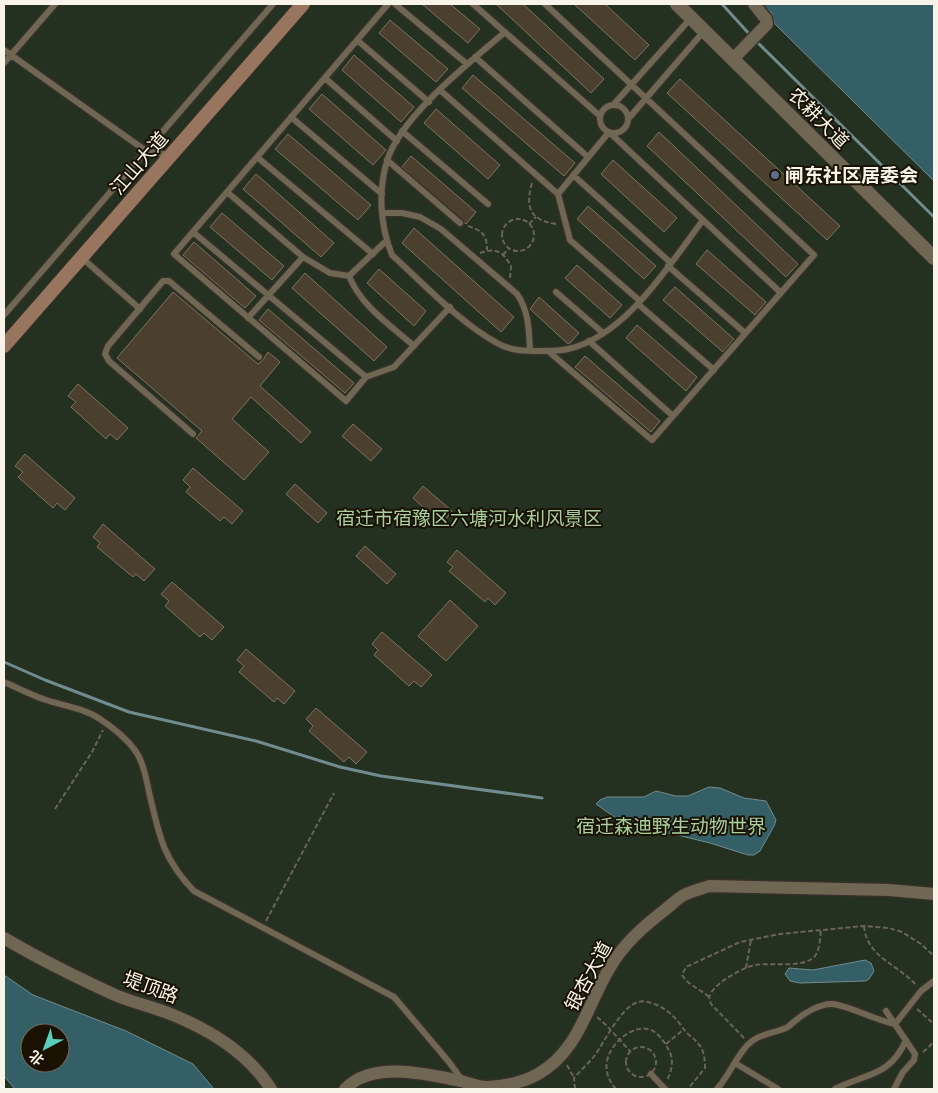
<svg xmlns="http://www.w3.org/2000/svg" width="938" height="1093" viewBox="0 0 938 1093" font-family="Jost,'Noto Sans SC',sans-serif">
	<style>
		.green { fill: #243020; fill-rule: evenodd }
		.water { fill: #355f67; stroke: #708c8e; fill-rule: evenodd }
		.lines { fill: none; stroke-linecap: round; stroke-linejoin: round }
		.stream { stroke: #708c8e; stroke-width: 3 }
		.building { fill: #4b402f; stroke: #7f7361 }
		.service-casing { stroke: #37312a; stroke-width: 9 }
		.minor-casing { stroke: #37312a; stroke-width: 15 }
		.tertiary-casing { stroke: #37312a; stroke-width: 16 }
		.secondary-casing { stroke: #37312a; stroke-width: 16 }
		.path { stroke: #6a6455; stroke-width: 2; stroke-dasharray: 5 2.5; stroke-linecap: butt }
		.service { stroke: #6f6753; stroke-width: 6 }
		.minor { stroke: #6f6753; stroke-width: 12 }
		.tertiary { stroke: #6f6753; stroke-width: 14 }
		.secondary { stroke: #98755e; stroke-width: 14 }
		.service-dot { fill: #5c6f8a; stroke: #191203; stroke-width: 2 }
		.labels { text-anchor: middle; stroke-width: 4; stroke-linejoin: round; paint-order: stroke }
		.street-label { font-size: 19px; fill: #f9f4e9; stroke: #191203 }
		.poi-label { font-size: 19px; font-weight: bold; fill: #f9f4e9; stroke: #191203; text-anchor: start }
		.park-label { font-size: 19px; fill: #a9cf9d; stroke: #191203 }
	</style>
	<rect width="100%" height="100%" fill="#221b0a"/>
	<path class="green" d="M4 4H934V1089H4ZM30 1033H60V1063H30Z"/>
	<path class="water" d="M760 4H933L934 6V181L775 24 771 12Z
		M709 787 720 788 744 798 766 801 776 820 774 826 760 851 754 855H748L710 843 620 821 596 804 600 800 607 797H644L656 791 676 796H688Z
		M865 960 871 963 874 971 869 979 866 981 800 983 790 981 785 974 789 968 813 970Z
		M4 975 33 995 126 1031 193 1064 214 1089H15L4 1076ZM30 1033H60V1063H30Z"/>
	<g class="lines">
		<path class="stream" d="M722 4 752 37
			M756 41 934 217
			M4 662 45 680 129 712 256 741 340 767 381 776 542 798"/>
	</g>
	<path class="building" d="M422 4H450L480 29 468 43Z
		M496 4H523L604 79 591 93Z
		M574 4H605L649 45 635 60Z
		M390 20 448 69 436 82 379 33Z
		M354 55 414 107 401 122 342 70Z
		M473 75 575 163 564 176 462 88Z
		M680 79 840 226 827 240 667 93Z
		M322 94 386 150 373 165 309 109Z
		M436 109 500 165 488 179 424 123Z
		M659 132 798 264 786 277 647 146Z
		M288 134 371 205 358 220 275 149Z
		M411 156 476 212 466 224 402 167Z
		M613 160 677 218 664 232 601 174Z
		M256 174 334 243 321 257 243 189Z
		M588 206 656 266 644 279 577 219Z
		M222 213 284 266 272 280 210 227Z
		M414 228 514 317 501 332 402 243Z
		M194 242 256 296 245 308 183 255Z
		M707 250 766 302 755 315 696 264Z
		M577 265 622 305 610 318 565 278Z
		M379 269 426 311 414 326 367 283Z
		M305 273 387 347 374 361 292 288Z
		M675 287 734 339 723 352 663 300Z
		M173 292 258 364 263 360 268 352 280 362 260 386 311 432 301 443 251 397 232 419 269 452 244 480 196 438 202 431 117 358Z
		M539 297 579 333 570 343 568 344 530 309Z
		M268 309 354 383 345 393 259 320Z
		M637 325 697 377 686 391 626 338Z
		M585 356 660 421 651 432 575 367Z
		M78 384 128 428 117 440 110 434 106 439 71 407 76 402 68 396Z
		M353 424 382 449 371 461 342 436Z
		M25 454 75 498 65 510 57 503 53 508 18 477 23 472 15 466Z
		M193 468 243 511 232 524 224 517 220 521 186 492 190 487 183 480Z
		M295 484 327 513 318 523 286 494Z
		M423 486 452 511 442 524 413 498Z
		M103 524 155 569 144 581 136 574 133 577 97 547 100 543 93 537Z
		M365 546 396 574 387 584 356 556Z
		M457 550 506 593 495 605 488 598 485 602 449 571 453 567 447 562Z
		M172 582 224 627 212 640 204 633 200 637 165 606 169 601 161 594Z
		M450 600 478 626 446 661 418 636Z
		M382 632 432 675 421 687 414 681 409 686 374 655 378 650 372 644Z
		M246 649 295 691 284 704 277 698 274 702 239 672 244 666 237 660Z
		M316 708 367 752 356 764 349 757 344 762 309 731 313 726 306 719Z"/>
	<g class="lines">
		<defs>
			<path id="service" d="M388 4 174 254 346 401 366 377 394 367 450 307
				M395 4 467 64
				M473 4 600 116
				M545 4 814 255 652 440 548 351
				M505 32C470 62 400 117 387 161 378 191 380 225 392 255 424 284 459 322 497 343 510 351 526 351 541 351 550 351 560 351 568 349 626 336 669 265 703 220
				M357 40 429 102
				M4 50 146 151 169 155
				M475 57 588 157
				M4 63 55 4
				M325 78 397 141
				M440 90 558 194 570 240 640 301
				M614 104 691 18
				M600 119a14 14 0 1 1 28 0a14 14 0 1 1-28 0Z
				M291 117 382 194
				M629 118 704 31
				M402 131 488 204
				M257 157 373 254
				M387 160 460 223
				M573 175 671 263
				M227 192 303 257 330 273 349 276 386 241
				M558 194 609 132 781 293
				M382 213H402L420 217 441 229 517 294C529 311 529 331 530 351
				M193 232 366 377
				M81 257 140 309
				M668 266 745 333
				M349 276C361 306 390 325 414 346
				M556 292 603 333
				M638 304 714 370
				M4 315 273 4
				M248 318 303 257
				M589 341 673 416
				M193 434 109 361 105 354 108 346 163 281H169L259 357
				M4 682C18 688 31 695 46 700 64 706 84 708 100 719 112 727 125 737 134 749 143 760 146 778 149 792 159 834 162 858 194 891L394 997 449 1062 462 1080
				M886 1011 915 1054 914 1060 903 1072 894 1089
				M735 1063 778 1089
				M651 1074 665 1089
				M717 1089C728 1077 734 1061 745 1048 756 1034 771 1034 786 1028 789 1027 792 1023 795 1021 804 1013 821 1003 833 1004 853 1007 874 1020 895 1024L921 991 934 981
				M835 1089C866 1073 890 1077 906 1040"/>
			<path id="minor" d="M733 59 767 24 766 19 754 4
				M4 938C39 959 78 978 115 995 134 1003 154 1007 173 1015 212 1031 248 1053 271 1089
				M345 1089C372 1060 427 1074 461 1081 469 1083 478 1087 487 1087 503 1087 524 1082 538 1074 578 1052 587 1006 609 969 623 944 644 926 666 909 672 904 678 898 684 895 692 891 701 889 709 886L889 890 934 894"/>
			<path id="tertiary" d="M677 4 934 258"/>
			<path id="secondary" d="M4 346 303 4"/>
		</defs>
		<use href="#service" class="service-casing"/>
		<use href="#minor" class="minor-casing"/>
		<use href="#tertiary" class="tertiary-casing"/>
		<use href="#secondary" class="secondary-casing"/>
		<path class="path" d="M532 183C525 208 530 220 556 224
			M502 235a16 16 0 1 1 32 0a16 16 0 1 1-32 0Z
			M529 224 536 217
			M468 226C483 231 487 235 487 250
			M480 253C497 247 503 252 511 266L510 278
			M503 255 509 248
			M55 809 92 752 103 730
			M266 921 334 793
			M864 926C867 958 898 964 917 986
			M746 968 751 940
			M709 997C700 989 688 985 682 975L686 967 740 942 780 934 864 926 889 928 902 932 921 944 934 956
			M917 1009 934 1024
			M597 1017 606 1025 630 1051
			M744 1038 711 1004 709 997C712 989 720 983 727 978 736 973 745 967 755 965 771 962 804 969 815 956 820 949 820 938 821 930
			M666 1044 683 1030
			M626 1062a15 15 0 1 1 30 0a15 15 0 1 1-30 0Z
			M923 1052 934 1042
			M567 1065 574 1078
			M575 1089 574 1078C581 1070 589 1063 595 1055 605 1041 621 1007 638 1002 644 1000 651 1003 657 1005 666 1009 674 1016 680 1024 693 1044 705 1039 705 1068L688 1089
			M616 1089C609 1082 605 1071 607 1061 610 1044 633 1023 651 1030 657 1032 664 1041 667 1047 674 1057 673 1069 667 1080"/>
		<use href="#service" class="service"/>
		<use href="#minor" class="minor"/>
		<use href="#tertiary" class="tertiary"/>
		<use href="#secondary" class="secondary"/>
	</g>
	<circle class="service-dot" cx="775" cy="175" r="5"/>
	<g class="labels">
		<g class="street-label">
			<text transform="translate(819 118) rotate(45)" y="7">农耕大道</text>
			<text transform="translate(139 163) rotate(-49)" y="7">江山大道</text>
			<text transform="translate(588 976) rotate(-61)" y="7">银杏大道</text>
			<text transform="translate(151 987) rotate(20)" y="7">堤顶路</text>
		</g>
		<g class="poi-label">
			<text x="785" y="182">闸东社区居委会</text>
		</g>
		<g class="park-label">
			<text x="469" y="525">宿迁市宿豫区六塘河水利风景区</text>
			<text x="671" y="833">宿迁森迪野生动物世界</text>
		</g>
	</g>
	<rect width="938" height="1093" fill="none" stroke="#f9f4e9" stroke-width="10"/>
	<g transform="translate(45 1048) rotate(221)"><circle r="24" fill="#191203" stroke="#736c5f"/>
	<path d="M0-4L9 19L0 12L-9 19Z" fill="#5acebd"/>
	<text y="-8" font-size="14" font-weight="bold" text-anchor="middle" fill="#f9f4e9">北</text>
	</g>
</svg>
